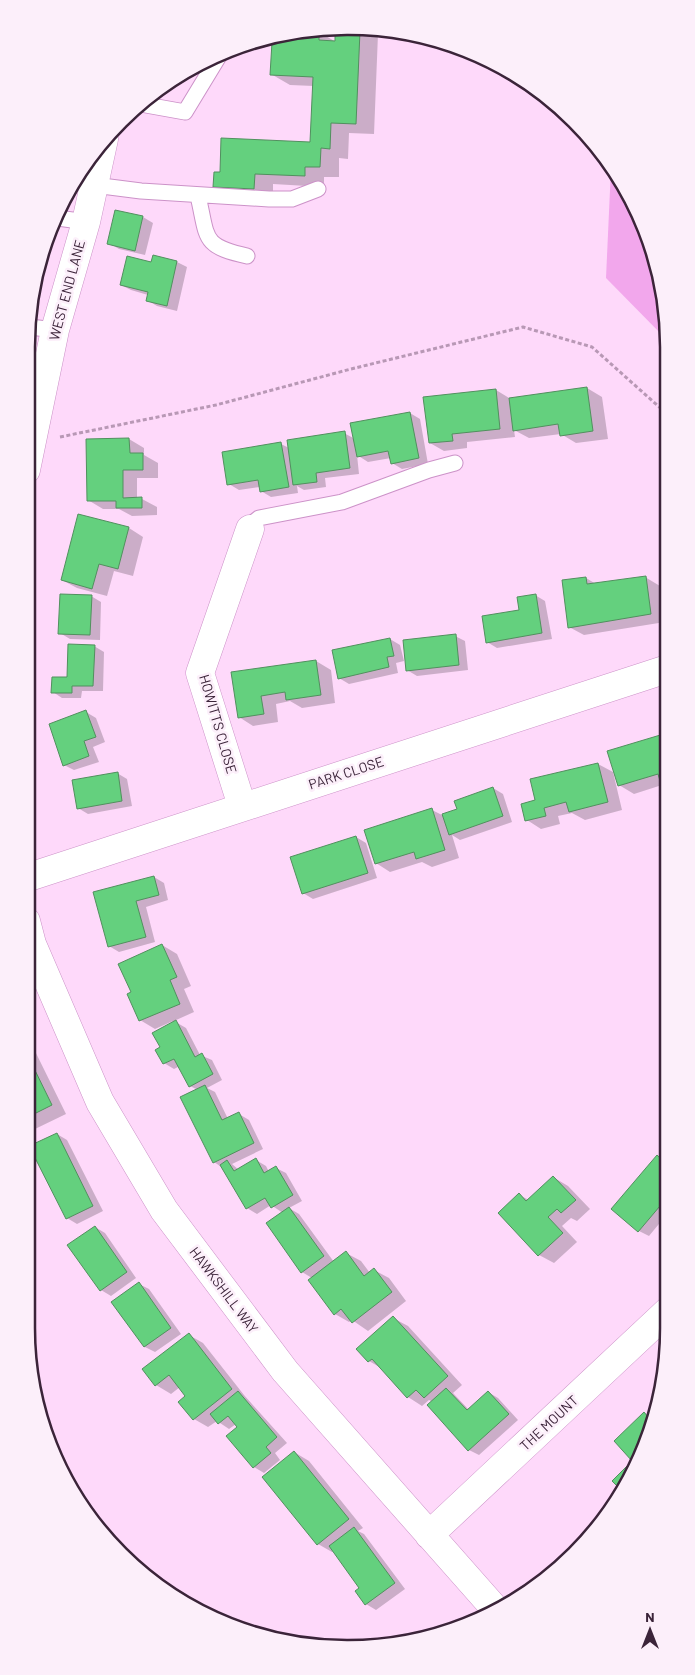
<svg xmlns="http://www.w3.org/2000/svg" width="695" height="1675" viewBox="0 0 695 1675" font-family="Barlow,sans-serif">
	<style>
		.green { fill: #f2a7ec }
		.shadow { fill: #0003 }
		.building { fill: #64d07e; stroke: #51905e }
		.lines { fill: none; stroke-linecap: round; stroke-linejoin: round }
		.lane-casing { stroke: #cc92c8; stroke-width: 17 }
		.street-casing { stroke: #cc92c8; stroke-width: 29 }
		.path { stroke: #b898b5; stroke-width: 3; stroke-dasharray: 4 2.5; stroke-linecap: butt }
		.lane { stroke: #fff; stroke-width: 15 }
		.street { stroke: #fff; stroke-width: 28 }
		.labels { text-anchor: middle; stroke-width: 5; stroke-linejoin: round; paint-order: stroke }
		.street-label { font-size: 14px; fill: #3b2439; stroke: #fceffa }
		.rim { fill: none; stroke: #3b2439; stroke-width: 2.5 }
	</style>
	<rect width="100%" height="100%" fill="#fed9fa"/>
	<path class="green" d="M611 168 636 206 666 305V339L606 278Z"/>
	<path class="shadow" d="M337 28 378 34 374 134 349 133 348 159 339 158V177H324V187L273 184V199L233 197 215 187 221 173 311 143 314 86 290 85 271 74 273 41 310 31 319 32 336 42Z
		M116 211 143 217 153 223 145 255 119 249 109 243Z
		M154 256 177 262 187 267 177 311 157 306 147 300 148 295 131 290 121 285 152 264Z
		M587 388 602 397 608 439 576 443 561 434 529 438 514 430 515 437 467 442V448L444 451 430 443 496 390 511 399Z
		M410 413 420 419 428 464 402 469 392 463 391 458 368 462 357 455 359 474 325 478 326 487 304 490 297 486 298 493 271 497 261 491 260 487 239 490 229 484 281 444 289 448 344 433 355 439Z
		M129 439 144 448V455L158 463V478H137V499H142L157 507V515L132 516 119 509H103L88 500 87 440Z
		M129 528 143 537 133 576 114 571 107 596 77 588 62 580Z
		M645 577 660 586 665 622 584 635 569 627 586 578 596 584Z
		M535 595 545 601 552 639 497 648 487 642Z
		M91 596 101 602 100 640 70 639 60 633Z
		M455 636 465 641 468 670 417 676 407 670Z
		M390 639 400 645 404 661 396 663 398 673 349 684 339 678Z
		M94 646 104 652 103 691H82L81 698H62L53 692 68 679Z
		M316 661 331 670 335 703 302 708 290 701 276 704 278 722 253 726 239 717 233 673Z
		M86 712 96 718 105 742 93 747 99 762 74 770 64 765Z
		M667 734V792L662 785 634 794 619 785 609 752Z
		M598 764 613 772 622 810 585 820 572 813 558 816 560 824 541 829 527 820 537 801Z
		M117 773 127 779 132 806 88 814 78 808Z
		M493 788 503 794 512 822 460 840 452 835 459 858 432 867 422 862 390 872 376 863 432 810 442 815 459 809Z
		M356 837 366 843 377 878 313 899 303 893Z
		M154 877 164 883 168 900 146 907 155 942 119 952 109 946 94 893Z
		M162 945 177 954 191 986 184 989 194 1012 174 1021 186 1028 200 1055 212 1060 222 1080 207 1088 215 1092 228 1119 239 1114 249 1120 263 1149 232 1164 239 1170 256 1160 266 1166 269 1172 276 1168 286 1173 302 1201 289 1208 299 1214 334 1262 346 1253 361 1261 370 1273 374 1270 389 1278 406 1301 368 1331 352 1320 349 1322 335 1314 312 1278 302 1272 283 1213 271 1205 257 1214 247 1208 223 1168 214 1162 198 1090 190 1086 180 1066 174 1069 164 1063 161 1048 173 1021 155 1029 140 1020 132 993Z
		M26 1042 33 1047 66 1114 35 1129 26 1124Z
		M57 1134 67 1140 103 1211 77 1224 67 1218Z
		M657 1157 668 1163V1213L649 1236 639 1231Z
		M553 1177 568 1186 590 1209 577 1221 571 1218 562 1226 577 1242 554 1263 539 1255 519 1195 529 1200Z
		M95 1227 105 1233 136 1278 111 1296 101 1290Z
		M139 1284 149 1289 181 1334 155 1352 145 1347 113 1302Z
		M393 1318 408 1326 462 1385 453 1393 469 1410 488 1392 498 1398 518 1420 479 1455 469 1450 433 1402 429 1400 422 1406 408 1397 381 1368 369 1361Z
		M189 1335 203 1343 244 1395 287 1443 275 1453 280 1460 264 1473 254 1467 227 1436 238 1427 236 1424 229 1429 217 1421 208 1427 194 1419 187 1396 180 1387 171 1394 156 1385 144 1370Z
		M644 1414 654 1420 652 1430 635 1461 633 1460Z
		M294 1452 309 1461 363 1528 358 1531 364 1534 405 1589 376 1610 366 1604 357 1592 361 1588 334 1551 332 1552 318 1544Z"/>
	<path class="building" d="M335 28 360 31 356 124 331 123 330 149 321 148 320 167H305V176L255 174 254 189 213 187 214 172H220L221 138 310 142 313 77 270 75 272 42 314 30H319V40L335 41Z
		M115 210 143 216 135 251 107 244Z
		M153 255 177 261 167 306 146 301 148 292 120 285 127 256 151 262Z
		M587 387 593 431 560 436 558 424 513 431 509 398Z
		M496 389 500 429 452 434 453 441 429 443 423 397Z
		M410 412 419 458 391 464 388 451 357 457 350 423Z
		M345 431 350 468 316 473 317 482 293 485 287 440Z
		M129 438 130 453H143V470H123V498L142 497V508H116V501H87L86 439Z
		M281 442 289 487 260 492 258 480 227 485 222 452Z
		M78 514 129 527 118 569 99 564 92 589 61 580Z
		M646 576 651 614 568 628 562 580 586 577 587 584Z
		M60 594 92 595 90 635 58 634Z
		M536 594 542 633 486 643 482 616 519 610 517 597Z
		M456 634 459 665 406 671 403 640Z
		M390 638 394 656 387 657 389 667 338 679 332 650Z
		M68 644 95 645 93 686H72V693H51L52 677H67Z
		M316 660 321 695 286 700 285 692 261 696 264 714 238 718 231 672Z
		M86 710 96 737 84 741 89 756 63 766 49 724Z
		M667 733V789L663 791 658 774 618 786 607 751Z
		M598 763 608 802 569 812 566 802 544 808 546 816 525 821 521 804 535 800 530 779Z
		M118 772 122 801 77 809 72 780Z
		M493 787 503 816 449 835 442 814 457 809 454 801Z
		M432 808 445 850 416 859 414 852 375 864 364 830Z
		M356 836 368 873 302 894 290 857Z
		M154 876 159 895 136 901 146 937 108 947 93 892Z
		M162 944 177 977 170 980 180 1004 139 1021 127 994 131 992 118 964Z
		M176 1020 195 1057 202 1053 213 1074 189 1087 174 1059 163 1064 155 1050 160 1047 152 1033Z
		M26 1052 52 1105 26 1118Z
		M205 1085 222 1120 239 1112 254 1143 213 1163 180 1097Z
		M57 1133 93 1206 66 1219 29 1146Z
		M657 1155 668 1165V1207L665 1210 660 1206 638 1232 611 1209Z
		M256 1158 264 1173 276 1166 293 1195 271 1208 265 1198 246 1209 220 1165 227 1160 234 1171Z
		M553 1176 576 1200 561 1213 557 1209 548 1217 563 1233 538 1256 498 1213 519 1193 526 1201Z
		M289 1207 324 1256 301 1273 266 1223Z
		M95 1226 127 1272 100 1291 67 1245Z
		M346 1251 364 1276 374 1268 392 1292 352 1323 341 1309 334 1315 308 1280Z
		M139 1282 171 1328 144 1347 111 1302Z
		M393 1316 448 1376 424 1398 416 1390 407 1398 372 1359 368 1362 356 1349Z
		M189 1333 232 1389 193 1420 178 1402 185 1396 169 1375 155 1386 142 1369Z
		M446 1388 467 1410 488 1391 509 1414 468 1451 427 1405Z
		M238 1391 277 1437 266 1447 271 1453 253 1468 226 1436 237 1427 228 1416 218 1424 210 1414Z
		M644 1412 653 1423 652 1430 639 1454 632 1461 614 1441Z
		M294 1451 349 1519 317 1545 262 1477Z
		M632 1461 634 1464 620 1489 612 1481Z
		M354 1527 395 1583 365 1605 355 1591 359 1588 329 1546Z"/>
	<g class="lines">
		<defs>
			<path id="lane" d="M146 105 185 112 219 56
				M94 185 141 191 269 199H292L318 189
				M198 196C208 238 201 246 247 256
				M58 218 86 222
				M30 327 55 330
				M250 529 254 522 259 518 342 502 429 470 455 463"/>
			<path id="street" d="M26 470 55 330 86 222 104 139
				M242 806 200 673 250 529
				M26 878 667 669
				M26 921 32 944 100 1102 164 1210 285 1371 496 1610
				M429 1535 669 1310"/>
		</defs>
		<use href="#lane" class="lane-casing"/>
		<use href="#street" class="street-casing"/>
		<path class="path" d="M60 437 216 405 351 369 523 327 592 347 666 413"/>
		<use href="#lane" class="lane"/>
		<use href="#street" class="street"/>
	</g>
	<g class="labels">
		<g class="street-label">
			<text transform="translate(67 290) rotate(-75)" y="5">WEST END LANE</text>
			<text transform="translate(218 724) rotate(74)" y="5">HOWITTS CLOSE</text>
			<text transform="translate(346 773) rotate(-18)" y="5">PARK CLOSE</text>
			<text transform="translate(224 1290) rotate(53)" y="5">HAWKSHILL WAY</text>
			<text transform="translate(549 1423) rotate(-43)" y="5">THE MOUNT</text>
		</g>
	</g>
	<path d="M0 0H695V1675H0ZM347 35H348A312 312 0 0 1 660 347V1328A312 312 0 0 1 348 1640H347A312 312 0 0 1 35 1328V347A312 312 0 0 1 347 35Z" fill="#fceffa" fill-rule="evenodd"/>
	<path class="rim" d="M347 35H348A312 312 0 0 1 660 347V1328A312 312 0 0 1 348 1640H347A312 312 0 0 1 35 1328V347A312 312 0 0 1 347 35Z"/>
	<g transform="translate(650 1630)" stroke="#fceffa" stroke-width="4" paint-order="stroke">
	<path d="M0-4L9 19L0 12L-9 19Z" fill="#3b2439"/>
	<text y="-8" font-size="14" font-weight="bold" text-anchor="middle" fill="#3b2439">N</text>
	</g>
</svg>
